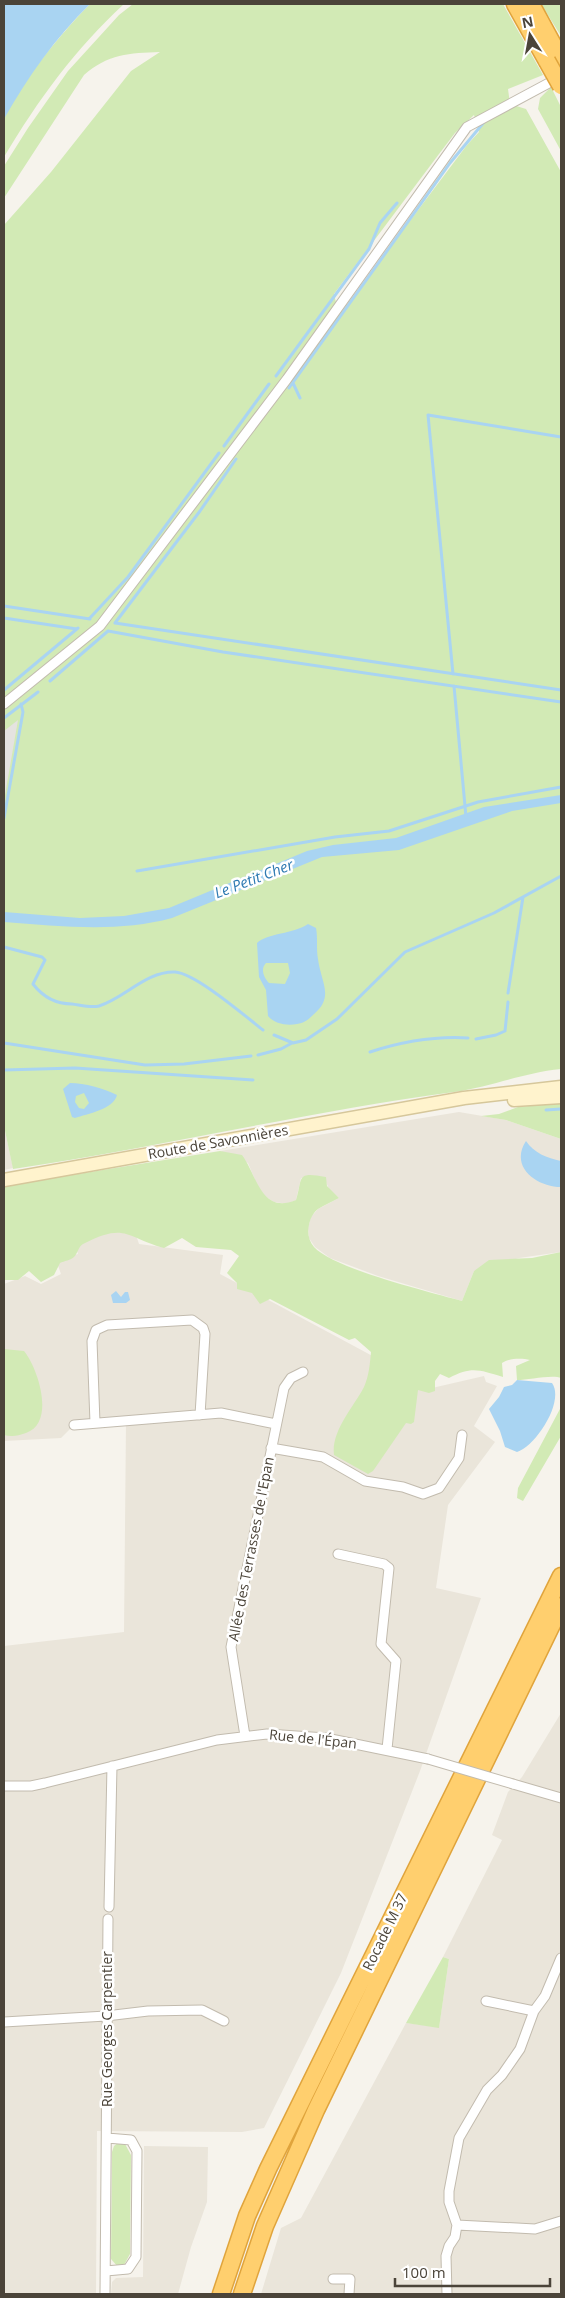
<svg xmlns="http://www.w3.org/2000/svg" width="565" height="2298" viewBox="0 0 565 2298" font-family="'Open Sans',sans-serif">
	<style>
		.residential { fill: #eae5da }
		.green { fill: #d2eab5; fill-rule: evenodd }
		.parking { fill: #e5e3e0 }
		.water { fill: #a9d4f2; fill-rule: evenodd }
		.lines { fill: none; stroke-linecap: round; stroke-linejoin: round }
		.stream { stroke: #a9d4f2; stroke-width: 3 }
		.street-casing { stroke: #c2bbae; stroke-width: 11 }
		.secondary-casing { stroke: #d6c79b; stroke-width: 15 }
		.highway-casing { stroke: #e0a43c; stroke-width: 19 }
		.street { stroke: #fff; stroke-width: 9 }
		.secondary { stroke: #fff3cd; stroke-width: 12 }
		.highway { stroke: #ffcf6e; stroke-width: 16 }
		.street-bridge-casing { stroke: #c2bbae; stroke-width: 11; stroke-linecap: butt }
		.highway-bridge-casing { stroke: #e0a43c; stroke-width: 19; stroke-linecap: butt }
		.street-bridge { stroke: #fff; stroke-width: 9 }
		.highway-bridge { stroke: #ffcf6e; stroke-width: 16 }
		.labels { text-anchor: middle; stroke-width: 5; stroke-linejoin: round; paint-order: stroke }
		.street-label { font-size: 14px; fill: #4b4439; stroke: #fff }
		.water-label { font-size: 15px; font-style: italic; fill: #2e7ab2; stroke: #fff }
	</style>
	<rect width="100%" height="100%" fill="#f6f3ec"/>
	<path class="residential" d="M459 1112 506 1120 561 1139V1252L519 1258 474 1271 462 1301 378 1276 330 1258 315 1247 309 1238 308 1228 311 1217 318 1209 339 1198 329 1189 326 1182 301 1178 296 1200 288 1204 274 1202 266 1197 258 1187 248 1163 220 1151Z
		M4 1126 13 1168 4 1170Z
		M132 1223 139 1244 223 1255 220 1274 432 1388 484 1376 486 1382 497 1386 474 1426 495 1442 448 1505 436 1588 481 1598 420 1771 341 1973 264 2128 242 2132 97 2131 96 2294H4V1646L124 1632 126 1422 74 1425 61 1438 4 1441V1284L25 1276 41 1284 61 1274 56 1260 78 1254 74 1243Z
		M561 1713V2294H261L281 2228 301 2218 406 2023 439 2027 449 1959 443 1957 502 1840 492 1835 508 1792 522 1777Z
		M144 2146 208 2147 207 2202 191 2247 178 2294H111L112 2282 116 2278 143 2277Z"/>
	<path class="green" d="M90 4H124C75 49 38 100 4 157 4 146 1 129 4 118 15 88 67 27 90 4Z
		M133 4H503L543 75 508 89 510 104 526 109 561 172V1069C522 1073 491 1087 454 1092 306 1112 161 1147 13 1169L4 1126V225L51 172 131 71 160 52C129 53 108 54 84 75L4 198V166L28 128 68 71 119 15ZM474 115 479 132 467 145 339 315 334 294 439 154 455 133Z
		M541 4H561V36Z
		M551 87 561 107V151L538 109 540 98Z
		M561 1103V1139L506 1120 481 1116 499 1114 518 1107Z
		M220 1151 242 1155C257 1175 261 1215 296 1200 303 1178 295 1171 326 1177L327 1186 339 1198C332 1202 324 1205 318 1209 313 1213 310 1219 309 1225 307 1233 309 1241 314 1247 334 1269 430 1292 462 1301L474 1271 489 1260 532 1258 561 1252V1378C553 1374 528 1380 517 1380L516 1366 530 1360C522 1358 509 1358 502 1363L503 1377C479 1370 472 1366 449 1378L440 1374 435 1381V1391L429 1393 418 1390 414 1422 411 1424 406 1423 373 1471 368 1474 334 1455C331 1431 353 1408 364 1387 369 1376 370 1363 371 1352L355 1338 349 1340 270 1299 260 1304 252 1293 237 1289V1283L227 1273 239 1256 231 1250 196 1247 182 1238 164 1248C125 1237 126 1222 83 1244 78 1247 78 1253 74 1257 71 1260 64 1261 60 1263L54 1275 41 1282 29 1271 18 1280H4V1186Z
		M4 1349 24 1351C38 1368 56 1423 26 1433 17 1436 13 1437 4 1435Z
		M561 1407V1436L523 1501 517 1498 518 1488Z
		M443 1957 449 1959 439 2028 406 2023Z
		M119 2142 125 2144 131 2155 130 2254 124 2265 118 2267 111 2259 112 2152 114 2146Z"/>
	<path class="parking" d="M18 720 4 801V731Z"/>
	<path class="water" d="M4 4H90C56 37 27 78 4 119Z
		M561 795V803L512 811 399 850 322 857 172 918C117 933 60 926 4 922V912L80 918 124 916 169 908 307 851 333 845 396 838 484 807Z
		M308 924 316 928C318 938 316 949 318 959 321 983 335 997 313 1015 308 1020 304 1023 297 1024 287 1026 275 1024 268 1016L266 990 259 977 257 943C267 933 294 934 308 924ZM266 963H288L290 973 285 984 269 983C264 978 260 969 266 963Z
		M70 1083C85 1083 103 1088 117 1095 114 1109 87 1114 75 1118L72 1117 63 1089ZM84 1093 89 1103 84 1109 79 1108 75 1102 76 1096Z
		M526 1141C534 1153 547 1158 561 1161V1187C537 1187 509 1167 526 1141Z
		M116 1291 121 1297 125 1292H128L130 1300 126 1303H113L111 1295Z
		M517 1380 552 1383C565 1401 536 1446 517 1452L505 1447 500 1431 489 1409 499 1397 504 1387 512 1385Z"/>
	<g class="lines">
		<path class="stream" d="M276 376 369 249 380 223 397 203
			M293 383 300 398
			M289 388 450 163 485 121
			M224 446 269 384
			M4 606 90 619
			M4 618 77 629
			M89 619 128 577 219 453
			M115 623 561 690
			M115 623 200 511 236 459
			M108 631 223 652 561 702
			M453 674 428 415 561 437
			M50 681 108 631
			M454 686 466 817
			M4 690 78 628
			M4 718 38 692
			M4 818 23 712 21 704
			M137 871 335 837 389 831 478 802 561 787
			M4 947 42 957 45 960 33 984C43 997 57 1004 72 1004 80 1005 91 1008 99 1006 125 998 146 971 175 972 195 973 245 1016 263 1030
			M508 993 523 897
			M274 1035 293 1043 306 1040 337 1019 405 952 494 913 561 876
			M476 1039 496 1035 505 1031 508 1002
			M4 1043 145 1065 184 1064 251 1056
			M370 1052C401 1042 435 1036 468 1038
			M258 1055 281 1049 292 1043
			M4 1070 75 1068 253 1080
			M546 1110 561 1109"/>
		<defs>
			<path id="street" d="M4 704 100 626 287 379 467 127 560 77
				M95 1423 92 1341 96 1330 107 1325 192 1320 203 1328 205 1334 200 1415
				M74 1425 221 1413 276 1424
				M271 1448 323 1457 365 1481 403 1487 423 1494 439 1488 459 1458 462 1435
				M338 1554 384 1564 389 1568 381 1644 396 1661 387 1749
				M245 1736 231 1647 284 1388 291 1378 303 1372
				M513 1784 561 1798
				M4 1786H31L45 1783 217 1740 267 1734 326 1738 428 1759
				M109 1907 112 1766
				M486 2001 534 2011
				M4 2022 106 2016 148 2011 202 2010 224 2021
				M457 2225 535 2229 561 2221
				M106 2271 128 2269 136 2257 137 2151 131 2140 107 2138
				M333 2279H350L349 2294
				M105 2294 108 1919
				M447 2294 446 2256 449 2246 455 2237 457 2225 449 2202V2191L459 2138 487 2090 502 2075 520 2049 534 2011 545 1996 561 1958"/>
			<path id="secondary" d="M514 1100 561 1097
				M4 1180 464 1098 561 1087"/>
			<path id="highway" d="M515 4 547 61
				M531 4 561 59
				M221 2294 247 2216 268 2169 561 1576
				M242 2294 265 2226 316 2110 561 1606"/>
		</defs>
		<use href="#street" class="street-casing"/>
		<use href="#secondary" class="secondary-casing"/>
		<use href="#highway" class="highway-casing"/>
		<use href="#street" class="street"/>
		<use href="#secondary" class="secondary"/>
		<use href="#highway" class="highway"/>
		<defs>
			<path id="street-bridge" d="M428 1759 513 1784"/>
			<path id="highway-bridge" d="M547 61 561 86"/>
		</defs>
		<use href="#street-bridge" class="street-bridge-casing"/>
		<use href="#highway-bridge" class="highway-bridge-casing"/>
		<use href="#street-bridge" class="street-bridge"/>
		<use href="#highway-bridge" class="highway-bridge"/>
	</g>
	<g class="labels">
		<g class="street-label">
			<text transform="translate(218 1142) rotate(-10)" y="5">Route de Savonnières</text>
			<text transform="translate(251 1549) rotate(-79)" y="5">Allée des Terrasses de l'Epan</text>
			<text transform="translate(313 1739) rotate(6)" y="5">Rue de l'Épan</text>
			<text transform="translate(385 1932) rotate(-64)" y="5">Rocade M 37</text>
			<text transform="translate(107 2029) rotate(-90)" y="5">Rue Georges Carpentier</text>
		</g>
		<g class="water-label">
			<text transform="translate(254 879) rotate(-21)" y="5">Le Petit Cher</text>
		</g>
	</g>
	<rect width="565" height="2298" fill="none" stroke="#4b4439" stroke-width="10"/>
	<g transform="translate(530 35) rotate(349)" stroke="#ffffff" stroke-width="4" paint-order="stroke">
	<path d="M0-4L9 19L0 12L-9 19Z" fill="#4b4439"/>
	<text y="-8" font-size="14" font-weight="bold" text-anchor="middle" fill="#4b4439">N</text>
	</g>
	<path d="M395 2278v8h155v-8" fill="none" stroke="#4b4439" stroke-width="2.5"/>
	<text x="402" y="2278" font-size="15" fill="#4b4439" stroke="#ffffff" stroke-width="4" paint-order="stroke">100 m</text>
</svg>
